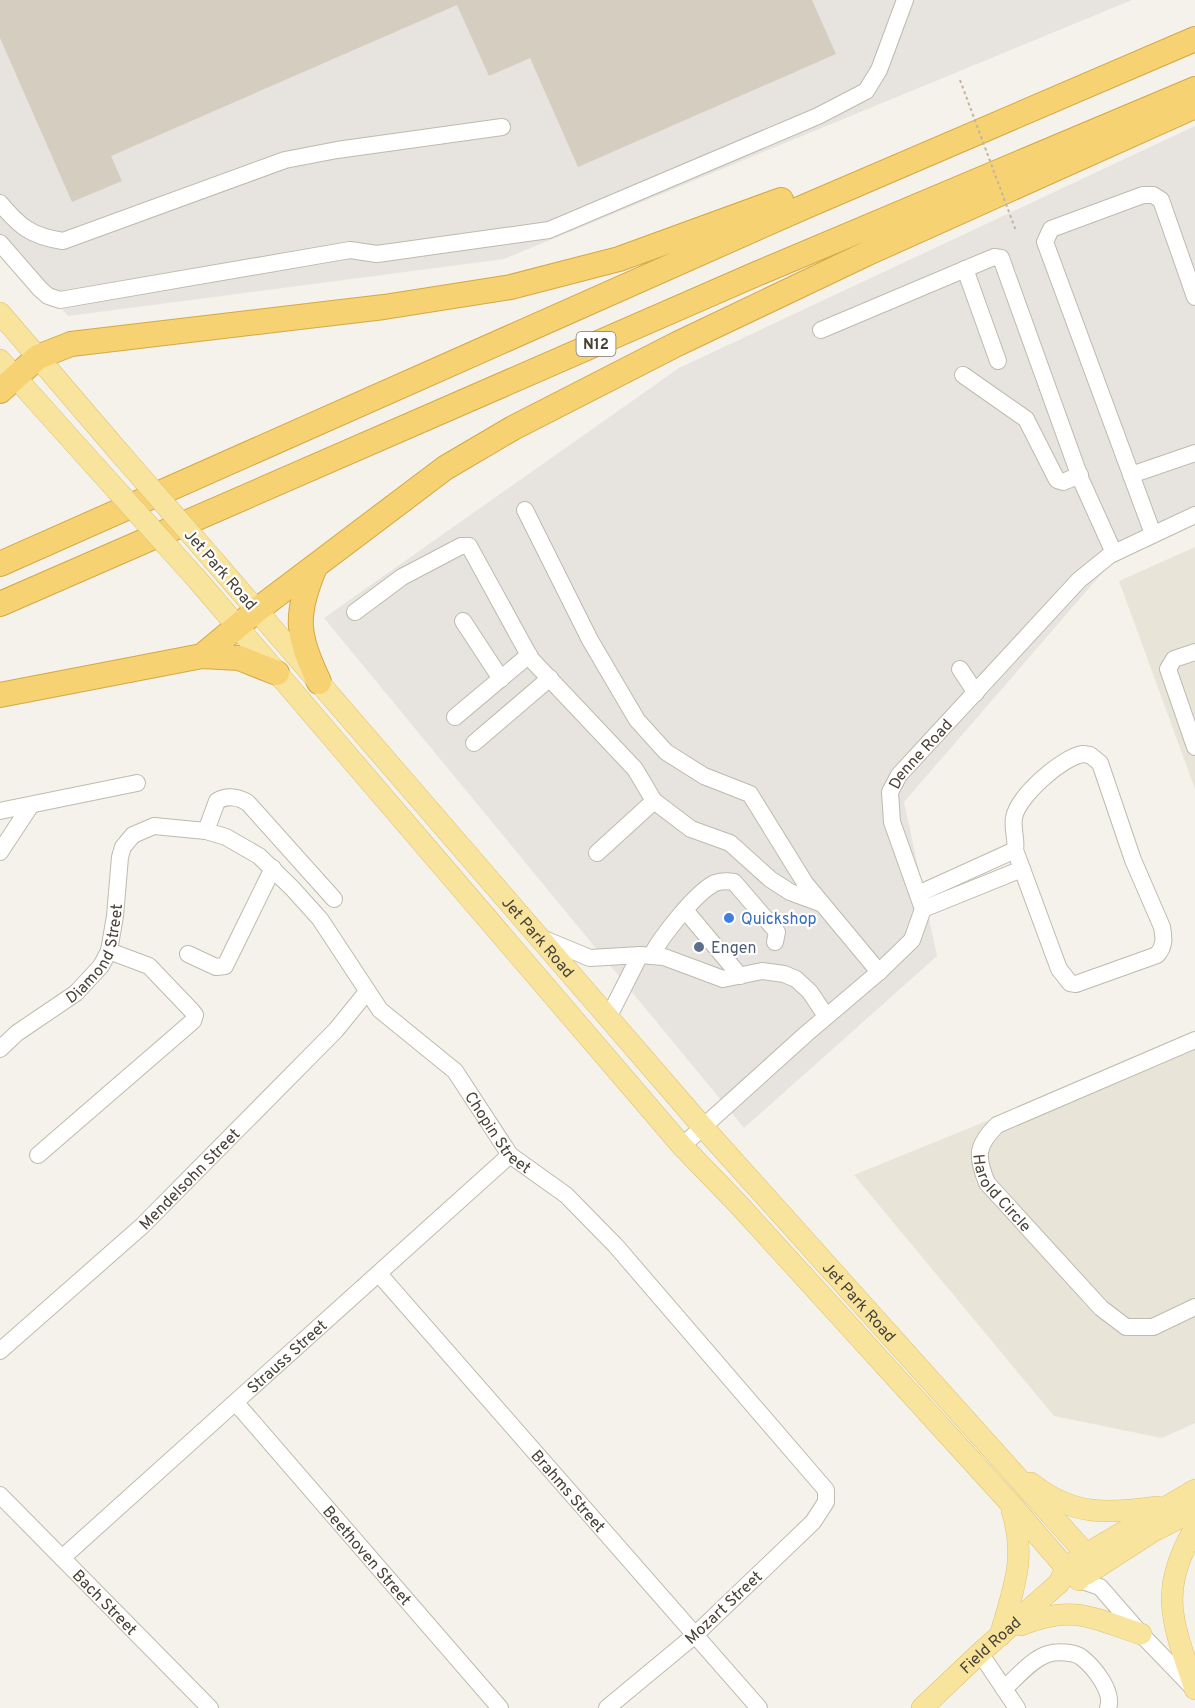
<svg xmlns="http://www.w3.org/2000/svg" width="1195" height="1708" viewBox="0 0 1195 1708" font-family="Overpass,sans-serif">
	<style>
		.residential { fill: #e8e4d8 }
		.industrial { fill: #e7e3de }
		.building { fill: #d5cec0 }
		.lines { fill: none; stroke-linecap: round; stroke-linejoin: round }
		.minor-casing { stroke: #bfbaad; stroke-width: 18 }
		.major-casing { stroke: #dec26e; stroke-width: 22 }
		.highway-casing { stroke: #d5a843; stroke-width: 26 }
		.minor { stroke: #fff; stroke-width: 16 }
		.major { stroke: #f9e49e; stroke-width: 21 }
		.highway { stroke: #f6d273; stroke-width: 24 }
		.major-bridge-casing { stroke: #dec26e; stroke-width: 22; stroke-linecap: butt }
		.path-bridge { stroke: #c0b69f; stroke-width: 2; stroke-dasharray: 3 3; stroke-linecap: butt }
		.major-bridge { stroke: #f9e49e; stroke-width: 21 }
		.shop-dot { fill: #3f7fe0; stroke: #fff; stroke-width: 2 }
		.service-dot { fill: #5c6f8a; stroke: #fff; stroke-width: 2 }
		.labels { text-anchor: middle; stroke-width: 4.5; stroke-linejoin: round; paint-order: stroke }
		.shield { fill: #fff; stroke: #7f7b74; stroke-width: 1.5 }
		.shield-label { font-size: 15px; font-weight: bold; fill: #484238 }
		.street-label { font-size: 16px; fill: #484238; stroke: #fff }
		.shop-label { font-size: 16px; fill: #366cbe; stroke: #fff; text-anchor: start }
		.service-label { font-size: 16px; fill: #4e5e75; stroke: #fff; text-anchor: start }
	</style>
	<rect width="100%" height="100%" fill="#f4f2ea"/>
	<path class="residential" d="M1195 547V789L1119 581Z
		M1195 1036V1423L1162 1438 1054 1416 854 1175Z"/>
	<path class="industrial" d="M0 0H1132L504 259 68 316 0 237Z
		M1195 126V509L1135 535 904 802 937 956 744 1128 324 618 679 368Z"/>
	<path class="building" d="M0 0H812L836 54 578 167 530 58 489 76 457 5 111 156 122 181 72 202 0 38Z"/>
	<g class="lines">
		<defs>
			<g id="minor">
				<path d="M0 203C20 227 31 236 63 241L285 160 337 150 502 127"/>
				<path d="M0 243 40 289 48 296 60 300 350 250 377 254 549 230 818 116 866 91 879 70 905 0"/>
				<path d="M965 269 998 361"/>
				<path d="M821 330 994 257 1001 258 1081 480 1114 553"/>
				<path d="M963 375 1026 419 1057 480 1063 482 1080 475"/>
				<path d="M1131 475 1195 453"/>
				<path d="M525 510 590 640 637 720 666 752 704 776 750 794 805 883 879 972"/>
				<path d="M1153 534 1045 242 1051 229 1143 195H1153L1161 200 1195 297"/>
				<path d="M355 612 402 577 461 546H469L531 659 635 769 654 801"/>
				<path d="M463 621 501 679"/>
				<path d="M1195 652 1174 659 1168 669 1195 747"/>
				<path d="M960 669 976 693"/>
				<path d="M455 717 529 655"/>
				<path d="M474 743 550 678"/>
				<path d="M1083 754 1090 755 1100 763 1133 860 1162 927C1164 938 1165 946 1157 955L1076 984 1070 983 1059 969 1015 850C1017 839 1012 829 1014 818 1017 797 1062 757 1083 754Z"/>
				<path d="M0 811 137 783"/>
				<path d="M206 831 217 801C227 795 239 797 248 803L334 899"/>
				<path d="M0 852 31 805"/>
				<path d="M597 853 654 801 691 829 730 843 770 879 790 892 820 903"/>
				<path d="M918 894 1015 850"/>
				<path d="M923 909 1022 869"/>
				<path d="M685 910 740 976"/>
				<path d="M544 939 590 958 640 955 664 957 723 979 762 971 784 974 796 979 810 992 826 1016"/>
				<path d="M188 954 216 967 225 966 273 868"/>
				<path d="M651 956C661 937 696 892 715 883 721 881 728 881 734 882L777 932 775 942"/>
				<path d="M608 1018 640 955"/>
				<path id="s1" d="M1195 1040 997 1125C976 1146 976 1156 987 1183L1101 1308 1126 1327H1153L1195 1307"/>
				<path id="s2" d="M0 1049 17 1033 76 993 101 966 109 951 115 916 120 857 123 847 133 835 154 826 206 831 226 837 259 856 292 888 320 919 380 1010 455 1071 510 1155 566 1195 616 1246 826 1490V1502L813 1522 695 1635 607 1708"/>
				<path id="s3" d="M682 1146 806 1034 879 972 912 940 923 909 892 822 890 792 899 775 1079 580 1110 555 1195 515"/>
				<path d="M38 1155 193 1021 195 1015 192 1011 149 966 109 951"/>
				<path id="s4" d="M379 1274 759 1708"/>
				<path id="s5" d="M0 1351 142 1226 336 1030 366 993"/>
				<path id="s6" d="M236 1403 500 1708"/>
				<path id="s7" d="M0 1495 210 1708"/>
				<path id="s8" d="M62 1558 510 1155"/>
				<path d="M1079 1580 1100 1587 1141 1634 1194 1689"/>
				<path d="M980 1653 1017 1708"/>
				<path d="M1004 1689C1016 1678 1033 1658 1048 1654 1057 1651 1074 1652 1081 1657 1094 1667 1114 1692 1108 1708"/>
			</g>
			<g id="major">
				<path d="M0 313 119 452"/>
				<path d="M0 360 94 465"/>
				<path id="s9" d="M215 562 702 1126 1097 1566"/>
				<path d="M195 577 682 1146 739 1205 1010 1503 1066 1568 1079 1580"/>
				<path d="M1031 1483C1072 1516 1108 1514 1157 1507"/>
				<path d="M1087 1574 1152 1532 1195 1510"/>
				<path d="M1021 1625C1072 1604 1092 1618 1141 1634"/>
				<path d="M1000 1636C1013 1590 1027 1558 1012 1511"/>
				<path d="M1195 1689C1173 1623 1157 1592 1195 1528"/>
				<path id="s10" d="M922 1708 980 1653 1059 1583 1066 1568 1086 1554 1195 1490"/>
			</g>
			<path id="highway" d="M0 391 38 357 71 344 384 307 511 287 619 259 781 200
				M0 564 804 207 1195 39
				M315 567C294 617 297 634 319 682
				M0 604 761 272 1195 89
				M202 656 239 658 277 673
				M0 695 202 656 257 610 445 468 513 428 677 344 868 253 1195 106"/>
		</defs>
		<use href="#minor" class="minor-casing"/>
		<use href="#major" class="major-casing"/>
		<use href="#highway" class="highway-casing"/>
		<use href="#minor" class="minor"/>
		<use href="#major" class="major"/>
		<use href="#highway" class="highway"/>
		<defs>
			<path id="major-bridge" d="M119 452 215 562
				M94 465 195 577"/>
		</defs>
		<use href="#major-bridge" class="major-bridge-casing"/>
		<path class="path-bridge" d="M960 80 1016 231"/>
		<use href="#major-bridge" class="major-bridge"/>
	</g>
	<circle class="shop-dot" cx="729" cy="918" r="6"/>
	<circle class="service-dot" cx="699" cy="947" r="6"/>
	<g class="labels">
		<rect class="shield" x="576.5" y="332" width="39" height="24" rx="4.5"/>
		<g class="shield-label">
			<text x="596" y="349">N12</text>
		</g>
		<g class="street-label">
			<text transform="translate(221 569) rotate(49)" y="6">Jet Park Road</text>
			<text dy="6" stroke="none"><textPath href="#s3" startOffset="513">Denne Road</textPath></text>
			<text dy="6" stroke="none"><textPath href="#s9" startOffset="495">Jet Park Road</textPath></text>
			<text dy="6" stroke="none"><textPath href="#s2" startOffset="140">Diamond Street</textPath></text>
			<text dy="6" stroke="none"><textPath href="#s2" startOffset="772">Chopin Street</textPath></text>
			<text dy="6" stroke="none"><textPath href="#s5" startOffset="256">Mendelsohn Street</textPath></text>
			<text dy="6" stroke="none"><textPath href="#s1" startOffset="296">Harold Circle</textPath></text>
			<text dy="6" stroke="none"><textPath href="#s9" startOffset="981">Jet Park Road</textPath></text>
			<text dy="6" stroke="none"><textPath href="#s8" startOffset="302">Strauss Street</textPath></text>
			<text dy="6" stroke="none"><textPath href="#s4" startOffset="288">Brahms Street</textPath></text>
			<text dy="6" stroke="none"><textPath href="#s6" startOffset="201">Beethoven Street</textPath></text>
			<text dy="6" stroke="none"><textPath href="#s7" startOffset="150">Bach Street</textPath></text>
			<text transform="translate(723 1607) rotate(-43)" y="6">Mozart Street</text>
			<text dy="6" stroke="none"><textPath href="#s10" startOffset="93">Field Road</textPath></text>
		</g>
		<g class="shop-label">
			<text x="741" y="924">Quickshop</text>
		</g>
		<g class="service-label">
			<text x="711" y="953">Engen</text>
		</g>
	</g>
</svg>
